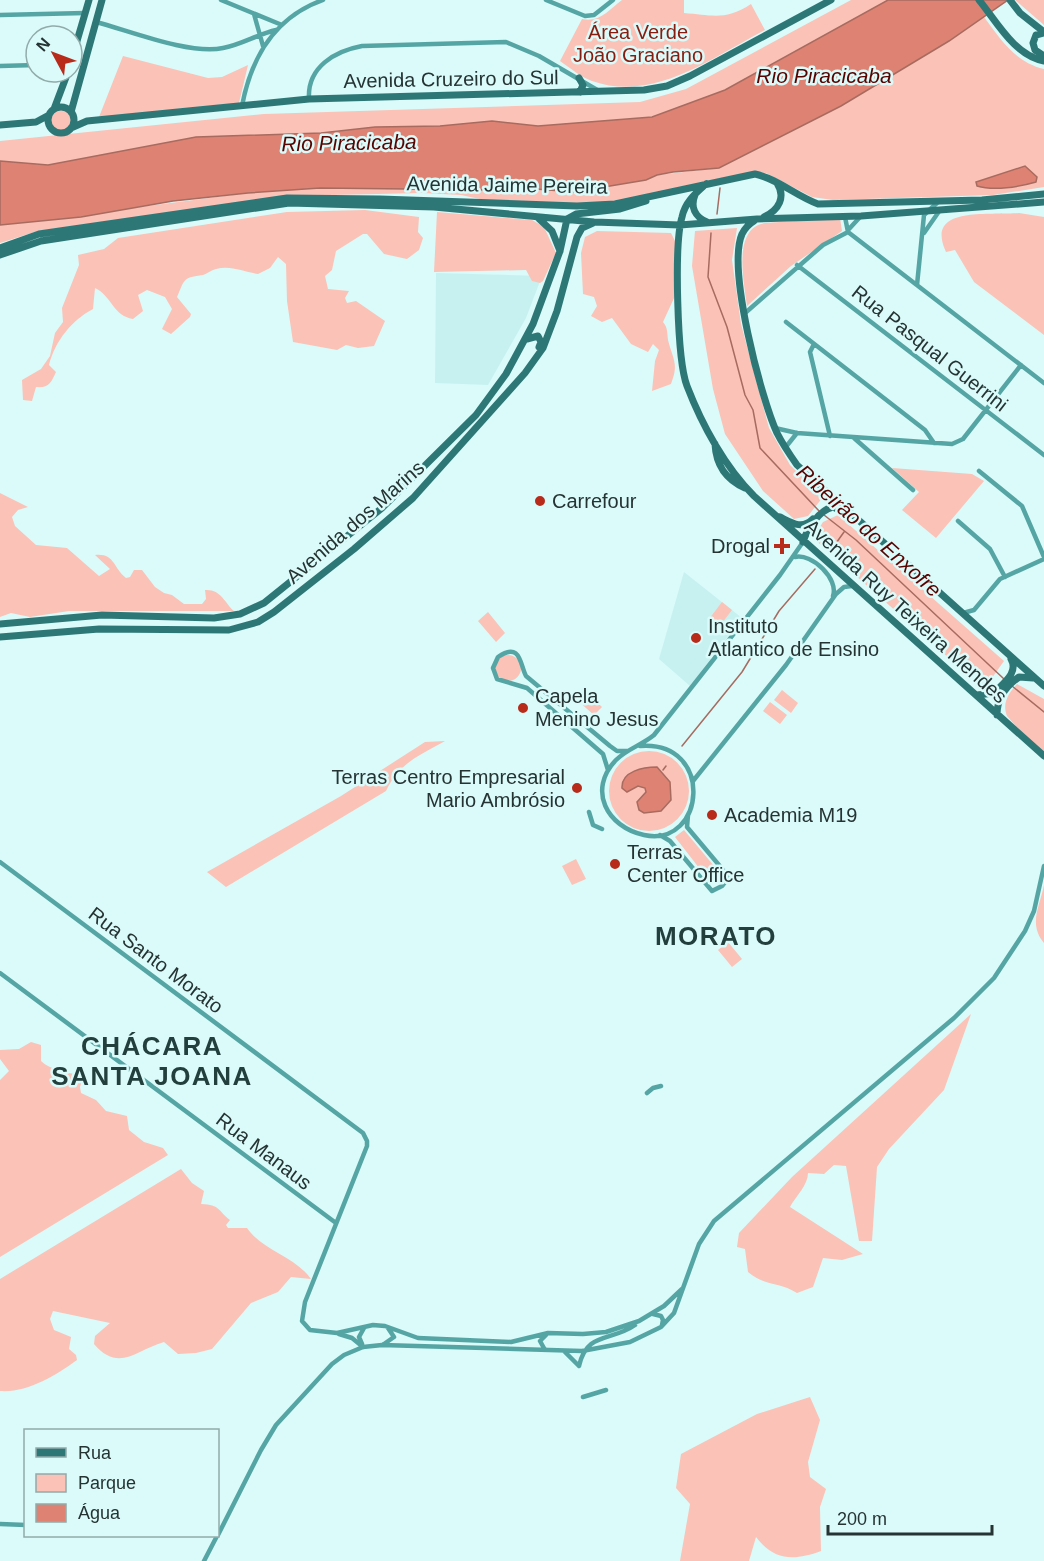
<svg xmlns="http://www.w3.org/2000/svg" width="1044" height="1561" viewBox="0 0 1044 1561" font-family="Helvetica,sans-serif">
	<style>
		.built { fill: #c7f1f0 }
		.green { fill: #fbc2b7 }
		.water { fill: #de8373; stroke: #a76b60; stroke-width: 1.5 }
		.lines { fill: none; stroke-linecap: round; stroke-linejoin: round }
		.stream { stroke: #a76b60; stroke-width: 1.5 }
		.street { stroke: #55a5a5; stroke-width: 4.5 }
		.secondary { stroke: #2e7777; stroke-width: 7 }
		.poi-dot { fill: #b82b1a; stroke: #dafbfa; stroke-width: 2 }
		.labels { text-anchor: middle; stroke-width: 5; stroke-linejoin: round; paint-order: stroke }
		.park-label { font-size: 20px; fill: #881c0f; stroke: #dafbfa }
		.street-label { font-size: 20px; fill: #263333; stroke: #dafbfa }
		.poi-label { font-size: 20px; fill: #263333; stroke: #dafbfa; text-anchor: start }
		.water-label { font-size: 21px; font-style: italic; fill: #580300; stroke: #dafbfa }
		.district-label { font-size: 26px; font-weight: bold; letter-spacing: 1.5px; fill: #223e3d; stroke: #dafbfa }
	</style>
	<rect width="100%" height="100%" fill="#dafbfa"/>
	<path class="built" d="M436 273 542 276 526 318 488 385 435 383Z
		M684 572 742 618 690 686 659 659Z"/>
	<path class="green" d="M622 0H684V13C712 15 725 21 751 4L765 30C713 57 654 103 592 81 581 77 570 68 560 61L582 19C599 23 609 10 622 0Z
		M851 0H888L725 90 659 116 543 127 492 121 440 126 375 127 321 133 196 137 48 165 0 161V141L264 114 640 102 686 89Z
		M1015 0H1044V25Z
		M984 17C1001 40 1015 62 1044 69V187L993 195 833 200 812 197 766 173 755 172 615 202 576 204 494 202 461 195 422 193 287 196 38 231 0 243V225L248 193 320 188 494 190 510 187 574 192 646 180 657 175 719 168 841 106Z
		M123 56 208 78 222 77 248 65 239 103 99 117Z
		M50 120a11 11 0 1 1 22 0a11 11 0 1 1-22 0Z
		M365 210 419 217 418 232 423 238 419 250 407 259 384 254 367 234H363L336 251 332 270 325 276 328 289 349 291 345 298 347 303 356 301 385 321 374 346 358 348 346 345 337 350 293 342 287 301 286 264 278 257 270 268 258 274C244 272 231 265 216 269 211 270 207 274 203 275 183 278 185 278 177 297L191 314 190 317 171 334 162 329 172 309 165 297 147 290 138 295 143 311 133 319C113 316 111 295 95 288L93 309C72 320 55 341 49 365L56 372C51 383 49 388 36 387L32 401 23 400 22 380 41 369 50 356 55 333 63 322 62 308 79 265 78 255 104 249 118 238 287 212Z
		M437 212 532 220 544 227 556 253 543 281 540 283 532 281 526 270 434 272Z
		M1019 213 1044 217V335L974 282 955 250 946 252C924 205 990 216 1019 213Z
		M840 218 842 231 791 266 747 306C744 282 732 228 765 223Z
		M737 228 732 260 741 324 769 428 790 465 823 497 808 516 794 519 763 491 725 434 713 389 692 266 695 231Z
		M597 231 671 233 675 241V296L663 322C668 328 667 333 668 340 673 360 679 363 671 384L652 391 655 361 659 350 653 344 648 352 631 344 612 318 602 322 591 316 597 306 594 297 583 294 581 253 585 237Z
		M892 468 972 474 984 481 936 538 902 510 919 492Z
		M0 493 28 507 18 510 12 517 15 526 36 545 67 548 99 576 110 569 95 555C115 553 113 568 126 578L130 577 134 570H142L155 587 164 593 172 595 184 604H202L206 599 205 590C221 589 224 602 234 611H69L30 617 11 613 0 617Z
		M838 515 1004 661 984 689 813 538 823 522Z
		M722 602 732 610 719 627 709 619Z
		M488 612 505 633 496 642 478 621Z
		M495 668a13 13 0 1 1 26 0a13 13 0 1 1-26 0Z
		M1017 684 1044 699V758L1007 716C1002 703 1008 694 1017 684Z
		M782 690 798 703 791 713 774 700Z
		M586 692 602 707 594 715 578 701Z
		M770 702 787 715 780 724 763 711Z
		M445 741C420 755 399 763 386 791L226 887 207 872 341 796 425 742Z
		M609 791a40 40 0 1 1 80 0a40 40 0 1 1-80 0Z
		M684 830 719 872 721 876 715 884 710 882 675 837Z
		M576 859 586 879 572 885 562 866Z
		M1044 885V943C1028 924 1040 906 1044 885Z
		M728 942 742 959 732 967 718 950Z
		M971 1014 944 1090 889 1149 877 1167 872 1241H859L846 1166 834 1165 824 1174 808 1173C808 1185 796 1196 790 1207L863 1254 842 1260 823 1258 813 1287 797 1293C778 1281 766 1287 748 1272L745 1249 737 1247 739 1233 792 1177Z
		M31 1042 41 1045V1061C50 1070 72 1075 84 1074L80 1087 81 1093 96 1100 106 1111 127 1116 129 1130 144 1142 163 1148 168 1155 0 1257V1080L9 1071 0 1059V1050L19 1049Z
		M181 1169 192 1183 204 1191 201 1204C221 1205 217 1210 230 1220L226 1225 228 1228H247C263 1251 295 1256 311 1279L291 1277 278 1292 251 1303 212 1349 196 1353 178 1354 164 1342C136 1350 119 1373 94 1344L95 1336 110 1323 53 1311 50 1319 54 1330 71 1337 69 1349 76 1355 77 1360C55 1376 27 1393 0 1391V1279Z
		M810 1397 820 1420 808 1462 810 1477 826 1489 820 1507 821 1551C794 1561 774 1561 756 1537L749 1561H680L690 1504 676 1488 681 1454 757 1414Z"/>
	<path class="water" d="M888 0H1008L949 41 841 106 719 168 673 172 657 175 646 180 574 192 510 187 494 190 320 188 248 193 173 201 81 217 0 225V161L48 165 196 137 321 133 375 127 440 126 492 121 538 126 652 117 725 90Z
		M1025 166 1037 177 1036 182C1019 187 994 191 977 186L976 182Z
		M657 767 670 782 671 800 661 811 644 813 639 810 637 802 646 792 645 788 638 786 627 792 622 788C621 771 644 767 657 767Z"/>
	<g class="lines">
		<path class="stream" d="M717 214 720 188
			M711 233 708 277 727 327 745 395 753 410 760 448 820 512
			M824 515 856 540 1004 679
			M829 553 844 532
			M1012 686 1044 712
			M682 746 742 672 779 611 815 569
			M663 770 666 766"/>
		<path class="street" d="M221 0 282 25
			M546 0 585 16 594 15 613 0
			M254 14 263 46
			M0 15 85 13
			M96 22C130 31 190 55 223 48 241 45 258 34 276 30
			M0 66 36 65
			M309 99C307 67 335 51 362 46L506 42 539 56 599 91
			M242 106C251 58 275 17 323 0
			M845 217 848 232 1044 383
			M849 229 861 216
			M924 233 940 210
			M797 265 1044 455
			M917 285 924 215 938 202
			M744 314 823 245 848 232
			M786 322 925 430 934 443
			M814 344 810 352 830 436
			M775 428 797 433 952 444 963 439 1021 365
			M854 438 913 490
			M785 448 797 433
			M979 471 1022 506 1044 557
			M958 521 990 549 1005 577
			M795 557C812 553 839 579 833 596
			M963 613 974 610 1000 579 1044 559
			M640 746C715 740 706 848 644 835 607 827 587 790 616 760 627 749 642 745 654 735L780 575 803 542
			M608 770 603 754 527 688 497 679 493 668 498 657C521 641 520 665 526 676L610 746 617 751H627
			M693 781 786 665 836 594 844 587 852 586
			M589 812 593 825 602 829
			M660 835 670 841 712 891 722 886 729 877 687 827 688 815
			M0 862 363 1133 367 1141V1146L305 1302 302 1321 310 1330 337 1333 373 1325 385 1326 418 1338 511 1342 548 1333 583 1334 606 1332 639 1321 664 1306 682 1289
			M0 973 336 1223
			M647 1093 653 1088 661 1086
			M653 1314 661 1316 663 1320 662 1325
			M339 1334 352 1338 363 1347
			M362 1344 359 1337 364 1328
			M384 1344 394 1337 388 1328
			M545 1350 540 1341 546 1335
			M564 1351 579 1366
			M579 1366C587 1331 611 1342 635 1325
			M583 1397 606 1390
			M0 1524 26 1525
			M218 1535 261 1450 276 1425 332 1364 344 1355 363 1347 382 1345 582 1351 630 1342 661 1327 674 1313 699 1244 714 1221 954 1018 994 978 1025 931 1034 911 1044 866
			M204 1561 217 1536"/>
		<path class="secondary" d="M979 0C997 22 1014 55 1044 61
			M1010 0 1020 13 1044 32
			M1044 33 1036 35 1033 43 1035 50 1044 56
			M72 58 89 0
			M579 78 583 85 580 92
			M48 120a13 13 0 1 1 26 0a13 13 0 1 1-26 0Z
			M54 109 68 72
			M71 112 102 0
			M0 125 36 122 49 115
			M71 128 87 121 309 99 644 90 667 86 690 76 831 0
			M706 184C696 193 685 202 682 217 674 244 677 360 687 386 702 425 725 467 754 496L1044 756
			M695 195C690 207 695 217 707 222
			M537 217 552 231 560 251
			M764 217C779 210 786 197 777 183
			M567 219 576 214 620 209 646 201
			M754 221C749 224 745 228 742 234 727 269 761 398 777 433 783 445 790 455 797 465L1044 686
			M0 248 39 234 287 198 380 199 577 206 615 204 755 174C778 179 796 196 818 204L982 200 1044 194
			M0 255 41 241 289 203 434 207 594 222 680 225 757 219 861 216 1044 202
			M527 339 538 336 541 342 539 347
			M715 444C716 465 725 479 745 488
			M780 517C792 523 802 530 813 519
			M803 542C807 529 819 510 833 507L844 512
			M0 624 102 615 214 618 240 614 264 603 382 508 476 415 506 374 533 324 560 251 567 219
			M0 637 99 629 229 630 258 622 274 612 354 549 413 498 525 373 543 348 557 311 577 237 582 228 593 223
			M977 695 994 693C1003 683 1019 673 1011 659
			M997 715C997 698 1006 686 1019 677L1033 678"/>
	</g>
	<g class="poi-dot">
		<circle cx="540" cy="501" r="6"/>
		<path d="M779 537h6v6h6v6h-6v6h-6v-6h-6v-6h6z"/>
		<circle cx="696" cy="638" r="6"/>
		<circle cx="523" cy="708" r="6"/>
		<circle cx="577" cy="788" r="6"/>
		<circle cx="712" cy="815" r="6"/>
		<circle cx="615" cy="864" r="6"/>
	</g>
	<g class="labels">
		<g class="park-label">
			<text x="638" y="39">Área Verde<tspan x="638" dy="23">João Graciano</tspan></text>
		</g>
		<g class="street-label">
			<text transform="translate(451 79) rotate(-1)" y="7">Avenida Cruzeiro do Sul</text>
			<text transform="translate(507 185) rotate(1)" y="7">Avenida Jaime Pereira</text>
			<text transform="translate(930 348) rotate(38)" y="7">Rua Pasqual Guerrini</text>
			<text transform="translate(355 522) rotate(-41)" y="7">Avenida dos Marins</text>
			<text transform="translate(906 611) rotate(42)" y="7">Avenida Ruy Teixeira Mendes</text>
			<text transform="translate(156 960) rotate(37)" y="7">Rua Santo Morato</text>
			<text transform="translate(264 1151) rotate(37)" y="7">Rua Manaus</text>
		</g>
		<g class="poi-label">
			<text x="552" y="508">Carrefour</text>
			<text x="770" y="553" text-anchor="end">Drogal</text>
			<text x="708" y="633">Instituto<tspan x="708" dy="23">Atlantico de Ensino</tspan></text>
			<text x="535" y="703">Capela<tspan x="535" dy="23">Menino Jesus</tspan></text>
			<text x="565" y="784" text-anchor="end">Terras Centro Empresarial<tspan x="565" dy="23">Mario Ambrósio</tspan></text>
			<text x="724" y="822">Academia M19</text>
			<text x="627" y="859">Terras<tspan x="627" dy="23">Center Office</tspan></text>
		</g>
		<g class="water-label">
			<text x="824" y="83">Rio Piracicaba</text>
			<text transform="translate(349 143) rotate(-1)" y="7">Rio Piracicaba</text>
			<text transform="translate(869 531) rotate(42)" y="7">Ribeirão do Enxofre</text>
		</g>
		<g class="district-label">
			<text x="716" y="945">MORATO</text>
			<text x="152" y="1055">CHÁCARA<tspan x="152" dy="30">SANTA JOANA</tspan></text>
		</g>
	</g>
	<rect x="24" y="1429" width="195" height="108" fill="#dafbfa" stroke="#92abaa" stroke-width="1.5"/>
	<rect x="36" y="1448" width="30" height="9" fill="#2e7777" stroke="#92abaa" stroke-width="1.5"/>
	<text x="78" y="1459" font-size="18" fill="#263333">Rua</text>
	<rect x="36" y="1474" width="30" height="18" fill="#fbc2b7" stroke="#92abaa" stroke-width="1.5"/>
	<text x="78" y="1489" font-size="18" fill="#263333">Parque</text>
	<rect x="36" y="1504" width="30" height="18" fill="#de8373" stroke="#92abaa" stroke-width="1.5"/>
	<text x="78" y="1519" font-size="18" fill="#263333">Água</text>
	<g transform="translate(54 54) rotate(311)"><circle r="28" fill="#dafbfa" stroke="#92abaa" stroke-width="1.5"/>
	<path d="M0-4.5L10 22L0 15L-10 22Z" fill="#b82b1a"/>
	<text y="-9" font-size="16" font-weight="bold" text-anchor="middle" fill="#263333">N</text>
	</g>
	<path d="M828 1525v9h164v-9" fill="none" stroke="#263333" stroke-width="3"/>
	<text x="837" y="1525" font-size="18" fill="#263333" stroke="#dafbfa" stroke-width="4.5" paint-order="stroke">200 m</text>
</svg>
